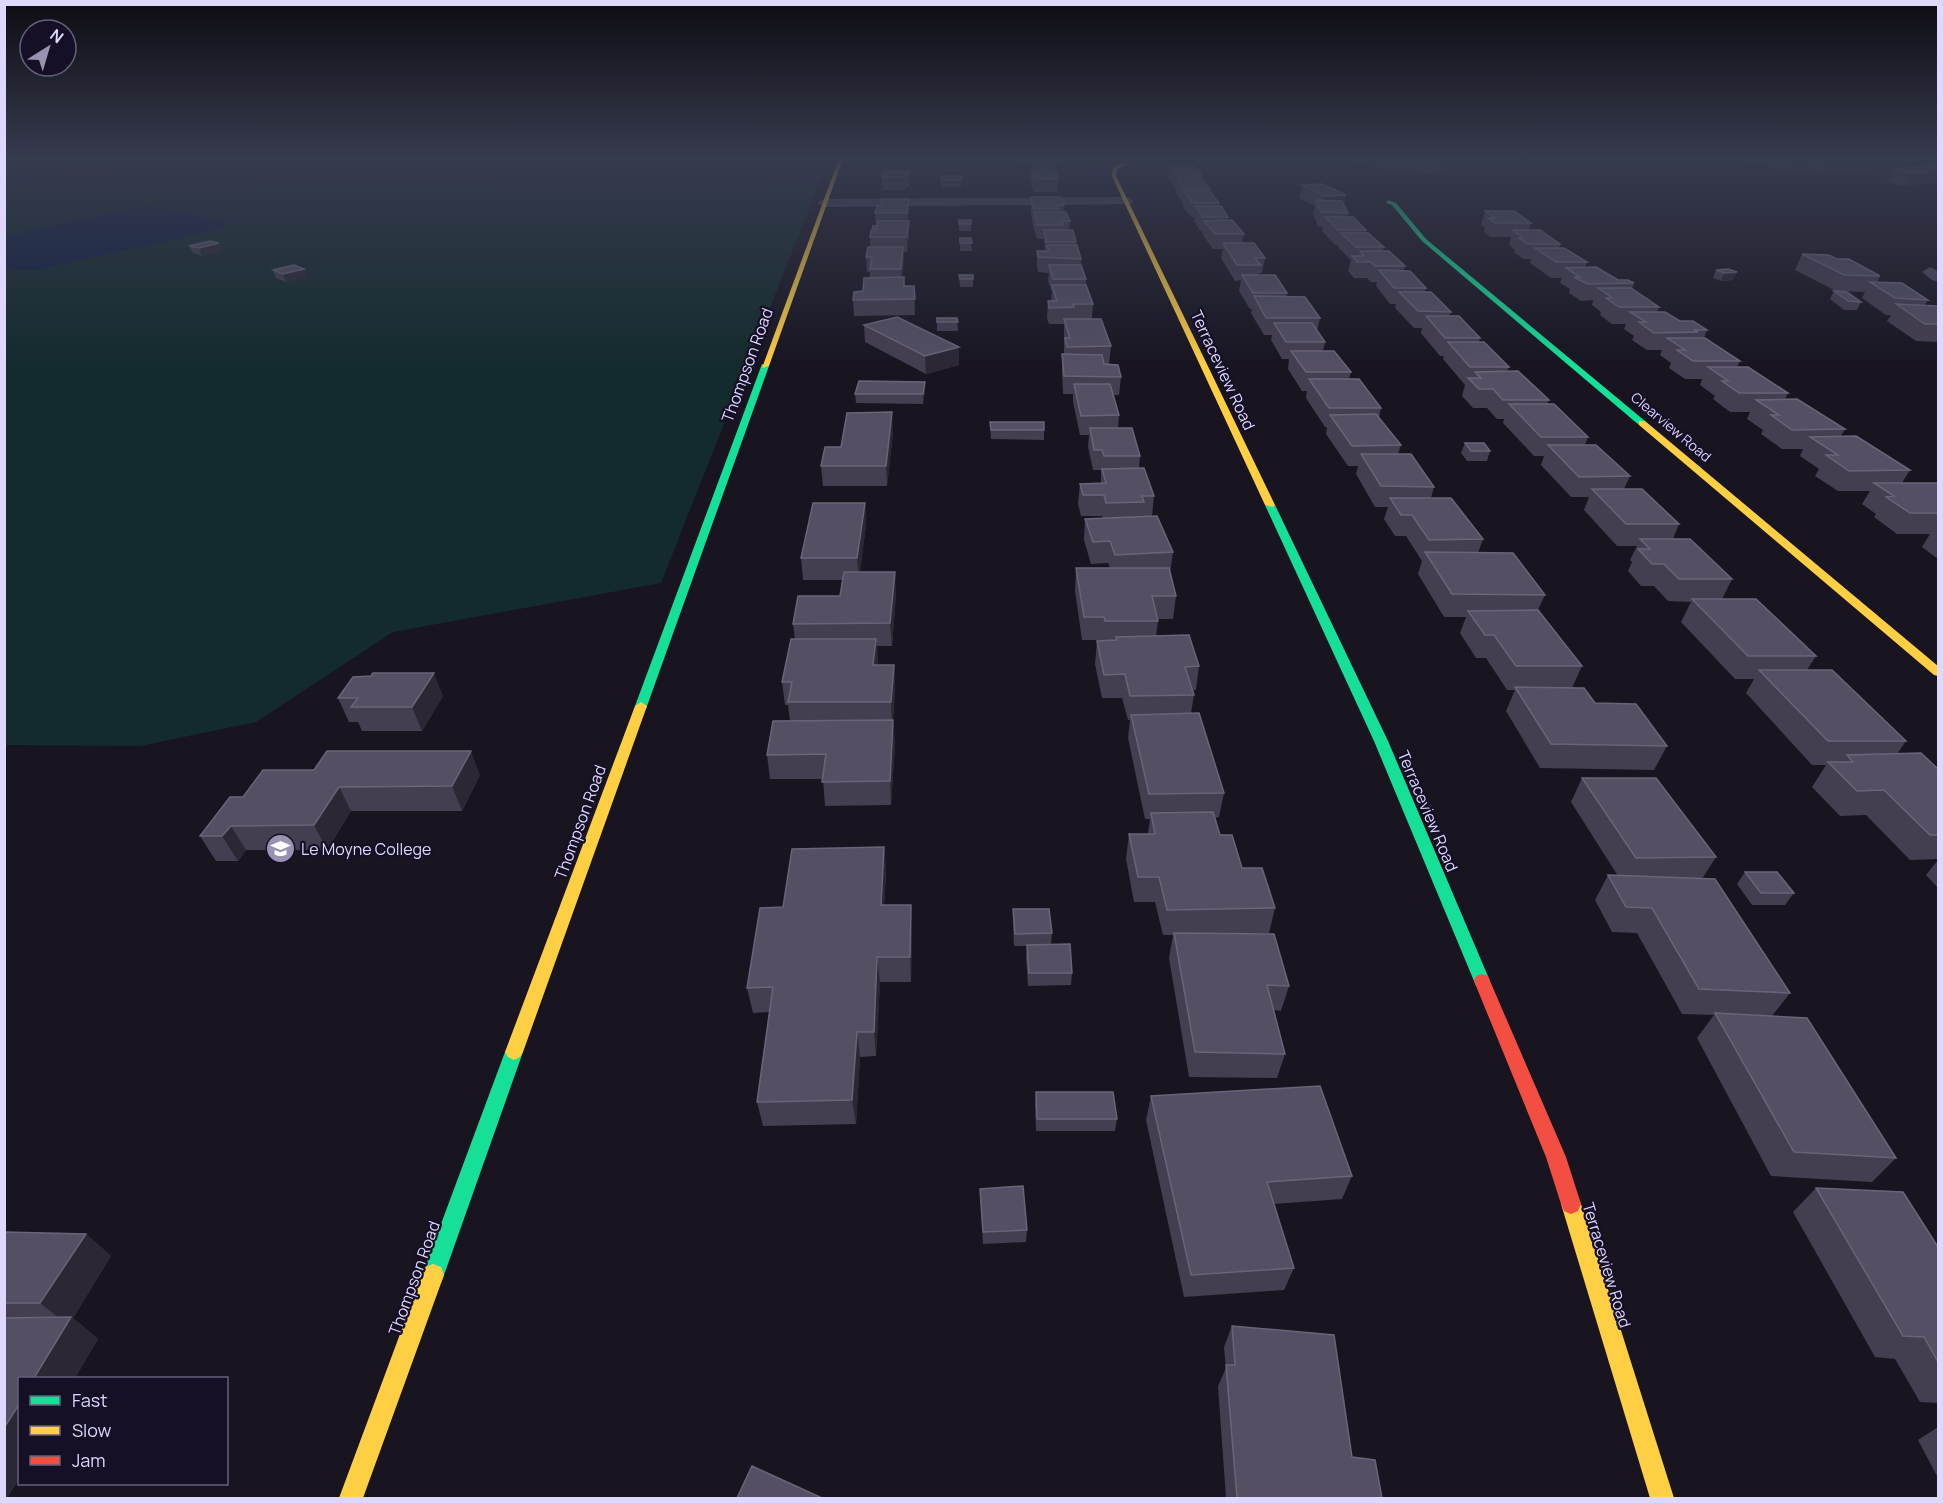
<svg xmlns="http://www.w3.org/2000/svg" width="1943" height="1503" viewBox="0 0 1943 1503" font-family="Manrope,sans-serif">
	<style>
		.green { fill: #142b2e }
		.water { fill: #0f1f44 }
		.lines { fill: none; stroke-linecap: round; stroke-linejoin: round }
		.street { fill: #4d4a62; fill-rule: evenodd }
		.fast { fill: #16e098; fill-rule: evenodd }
		.slow { fill: #ffcf43; fill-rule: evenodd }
		.jam { fill: #f24e42; fill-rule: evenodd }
		.wall { fill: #443e50 }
		.shaded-wall { fill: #2b2735 }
		.building { fill: #544f63; stroke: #6a647b; stroke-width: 1.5 }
		.labels { text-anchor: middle; stroke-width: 4.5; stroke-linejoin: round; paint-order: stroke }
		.far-street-label { font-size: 14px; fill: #ded7fe; stroke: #151026 }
		.street-label { font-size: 16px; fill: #ded7fe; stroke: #151026 }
		.poi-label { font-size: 16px; fill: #ded7fe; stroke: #151026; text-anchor: start }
	</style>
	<rect width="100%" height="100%" fill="#181521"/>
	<path class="green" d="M5 156H59L26 164 5 166Z
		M201 156H830L661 583 393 632 256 722 140 746 5 745V167L32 166 59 173H114L174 166Z"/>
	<path class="water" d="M149 205 221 221 226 224 225 228 40 269 15 270 5 267V236Z"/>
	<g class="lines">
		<path class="street" d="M1127 197 1133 201 1132 204 824 207 817 203 824 199Z
			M1930 267 1938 271V282L1932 280 1922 272Z"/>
		<path class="fast" d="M1388 200 1396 203 1426 239 1645 421V425H1639L1422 241 1392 205 1386 203Z
			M762 364 769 366 647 706 646 709H636L635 706Z
			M1270 502 1275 505 1388 741 1490 981 1488 986 1482 988 1476 986 1474 981 1374 741 1265 505Z
			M514 1044 520 1047 523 1052 444 1275 441 1283 433 1286 425 1283 422 1275 505 1052 508 1047Z"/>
		<path class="slow" d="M840 156H844L769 366 762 368Z
			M1122 163 1126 164 1117 170 1116 176 1275 505 1273 507 1265 505 1112 176 1113 168Z
			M1639 421H1645L1938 666V676L1934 675 1639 425Z
			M641 702 647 706 523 1052 520 1057 514 1060 508 1057 505 1052 635 706Z
			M1571 1194 1578 1197 1581 1204 1674 1498H1650L1561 1204 1564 1197Z
			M433 1264 441 1267 444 1275 363 1498H339L422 1275 425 1267Z"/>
		<path class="jam" d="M1482 974 1488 976 1490 981 1566 1157 1581 1204 1578 1211 1571 1214 1564 1211 1561 1204 1546 1157 1474 981 1476 976Z"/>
	</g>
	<path class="wall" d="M888 156H912L911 160H888Z
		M1015 156H1064V164L1055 166 1054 171 1058 179V192H1034L1031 184 1032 178H1030L1031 165 1032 163 1015 161Z
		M1294 156H1331L1324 160Z
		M1359 156H1448L1445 170 1437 175 1357 165Z
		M1727 156H1906L1905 160 1894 161 1891 166 1821 174 1804 170 1788 172Z
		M1938 164 1904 186 1886 182 1893 169Z
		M1170 166 1202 176 1201 178 1210 189V191L1219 203V206L1228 217 1227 220 1244 234 1242 243 1265 258 1262 273H1259V275L1287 293 1286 297 1320 318 1317 331 1325 342 1323 351 1351 372 1349 379 1381 408 1379 418 1401 445 1398 454 1434 487 1431 498 1483 539 1478 553 1545 595 1538 610 1582 666 1572 688 1595 703 1667 746 1654 770 1540 768 1506 711 1515 690H1507L1486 658H1476L1460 633 1466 617H1444L1418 574 1422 561 1406 536H1395L1384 519 1388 507H1375L1356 474 1358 466H1348L1326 434 1327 427H1325L1306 398 1307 391H1302L1288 369 1289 359H1282L1271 340 1272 335H1264L1251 313 1252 309H1250L1239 291 1241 280 1235 281 1221 258 1223 249H1213L1203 235V231H1200L1194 220 1195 217H1191L1182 205 1183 202 1175 192 1176 189 1168 179Z
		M910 171V187H906L905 190H882V177Z
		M941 176H962L961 187H941Z
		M1302 185 1346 195 1344 205 1348 213 1347 217 1366 230V233L1384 247 1383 251 1405 266 1404 270 1426 288 1425 292 1451 312 1449 316 1480 338 1479 342 1509 367 1507 371 1549 400 1547 404 1588 437 1585 445 1630 476 1624 489 1679 524 1673 539 1732 579 1722 599 1816 656 1807 670 1906 741 1897 754 1938 769V859L1910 860 1866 815 1840 816 1812 787 1826 765H1812L1746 693 1754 679H1735L1681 622 1691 602 1668 601 1654 586H1641L1628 571 1632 562 1630 560 1637 546H1617L1584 510 1589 497H1571L1541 465 1544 456H1534L1503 423 1504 419H1497L1487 408H1473L1462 396 1465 385 1443 359 1444 356H1440L1421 333 1422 328H1414L1395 308 1396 304H1390L1376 286 1377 282H1371L1367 278H1354L1348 271 1351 260 1338 247 1339 245H1335L1322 231 1323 227 1318 226 1313 214 1315 206 1299 198Z
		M1031 197 1064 205V212L1070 221 1069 230 1076 242V245L1081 259V265L1086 279V285L1093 304 1092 319 1111 346 1109 364H1104L1121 377 1119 395H1114L1119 415 1118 428 1140 456 1139 468 1154 496 1152 516 1173 552 1170 574 1176 596 1173 619H1157L1158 621 1156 636 1199 666 1196 690H1193L1194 695 1191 713 1224 793 1219 817 1215 818 1220 835 1242 868 1275 908 1269 933 1219 934 1289 986 1281 1011 1274 1010 1285 1054 1277 1078 1189 1077 1169 958 1173 935H1163L1155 902H1134L1126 859 1129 834H1148L1150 819H1145L1128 738 1130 720H1128L1122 698H1102L1095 664 1097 641 1101 640H1082L1075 591 1076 568H1110L1108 563 1091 564 1084 540 1085 519 1103 518 1102 516H1081L1078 504 1080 484 1101 483V470H1093L1088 447 1089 435H1080L1073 402V394H1063L1062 372V354H1064V324H1049L1047 318 1048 301H1051L1052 292 1048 281 1049 273 1038 272 1037 266V251H1045L1044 239H1037L1033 226 1031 211Z
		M909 199V213L908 221H909V236L907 252H903L904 262 902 277 904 286H914L915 315 854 316 853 300 863 291 870 278V272H867L866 257 870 247V237L873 231V226H876L875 213 881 206Z
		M1485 211 1531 223 1529 230 1560 244 1559 248 1587 262 1585 267 1618 280 1634 283 1632 289 1659 307 1657 312 1680 321 1707 330 1704 338 1740 361 1737 367 1788 393 1785 399 1845 429 1841 436 1910 470 1902 483 1938 484V559L1922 547 1930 534H1897L1874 517 1876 514 1862 504 1870 491H1838L1815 476 1819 469 1800 456 1803 449H1782L1761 434 1763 430 1747 419 1750 412H1730L1713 399 1715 396 1700 385 1702 379H1685L1669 368 1671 363 1660 355 1662 350H1647L1632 340 1634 336 1624 329 1626 324H1612L1600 315 1601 312 1592 305 1593 300 1581 301 1569 293 1570 289 1560 283 1562 278H1551L1530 263 1531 259H1523L1514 252 1515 250 1509 245 1511 237H1490L1484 232 1485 228 1481 225Z
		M959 220H971V231H959Z
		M960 238H971L972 251H960Z
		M219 243 222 251 202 256 193 253 189 246Z
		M1802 254 1837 259 1880 276 1877 282 1928 300 1924 306 1938 307V342L1916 341 1887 321 1891 315H1886L1862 298 1865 292 1836 291 1795 270Z
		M1728 269 1733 280 1721 281 1713 278 1716 270Z
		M273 270 307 277 286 282 276 278Z
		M959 275 973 279V287H960Z
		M1834 291 1861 302 1857 310H1844L1830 299Z
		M937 318H957L958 331H937Z
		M864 325 959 347V365L926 374 865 342Z
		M925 382V391L923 404 856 403 855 394Z
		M990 422 1044 430V440L991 439Z
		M893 432 887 486H823L821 466 841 447Z
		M1465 443 1490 451 1487 461H1467L1461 453Z
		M865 503 866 524 860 572 896 594 892 646H877L878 665H894L895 688 893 720 895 744 891 805 825 806 823 779H770L767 755 790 721 788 705H785L782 682 795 639 793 624 840 596 842 580H803L801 558Z
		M443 696 422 731H362L358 722H349L338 698Z
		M263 770 480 775 462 811H351L327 850H246L238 861H216L200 836 243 797Z
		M1582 778 1716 857 1702 879 1790 993 1772 1016 1896 1158 1872 1182 1771 1176 1697 1038 1714 1015 1682 1014 1637 933 1612 932 1595 900 1608 875 1618 876 1571 802Z
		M884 847 886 872 884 905 912 930 911 982H880L876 1056 860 1057 856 1124 763 1126 757 1102 769 1012 753 1013 747 988 783 907Z
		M1938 860V888L1926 875Z
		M1745 872 1794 893 1785 905H1752L1737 884Z
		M1013 909 1052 933 1051 944 1072 973 1071 985 1028 986 1026 957 1027 946H1014L1013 922Z
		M1036 1092 1117 1119 1115 1131H1036L1035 1104Z
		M1151 1096 1352 1176 1342 1199 1274 1204 1294 1268 1284 1290 1184 1297 1146 1120Z
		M1816 1188 1938 1247V1403L1920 1402 1895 1359 1875 1357 1793 1212Z
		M980 1189 1027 1230 1026 1242 983 1244Z
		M4 1232 86 1234 111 1256 73 1318 98 1339 75 1378H20V1477L7 1498H4Z
		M1232 1326 1352 1457 1382 1498H1226L1218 1386 1226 1368 1224 1347Z
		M1938 1427V1478L1918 1440Z"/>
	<path class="shaded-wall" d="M1056 156H1064V164L1056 166Z
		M1324 156H1331L1324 160Z
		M1448 156 1445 170 1437 175 1442 157Z
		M1795 156H1810L1804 170 1788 172Z
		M1829 156H1906L1905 160 1894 161 1891 166 1821 174Z
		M1055 160 1054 172 1052 181V168Z
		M1938 170V182L1904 186 1910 173Z
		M1346 195 1343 208 1322 210 1324 196Z
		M909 199V213L907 227V213Z
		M909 221V236L907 252V237Z
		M219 243 222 251 202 256 199 248Z
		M903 247 904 262 902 285 901 269Z
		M304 269 307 277 286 282 283 274Z
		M1737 272 1733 280 1721 281 1724 273Z
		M959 347V365L926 374 925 356Z
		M925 382V391L923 404V394Z
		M892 412 893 432 887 486 886 466Z
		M865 503 866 524 859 580 857 558Z
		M895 572 896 594 892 646 890 623Z
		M876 639 878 662 875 688 873 665Z
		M894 665 895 688 892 726 891 702Z
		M434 673 443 696 422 731 412 707Z
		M893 720 895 744 891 805 890 781Z
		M471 751 480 775 462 811 452 786Z
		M339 787 351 811 327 850 314 825Z
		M231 826 246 850 238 861 222 836Z
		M884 847 886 872 883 930 881 905Z
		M911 905 912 930 911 982 910 957Z
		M877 957 880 982 876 1056 874 1032Z
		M857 1032 860 1057 856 1124 852 1100Z
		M86 1234 111 1256 73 1318 98 1339 75 1378H34L67 1324 40 1303Z
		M20 1403V1477L7 1498H4V1428Z"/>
	<path class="building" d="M1033 159 1055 160 1052 168 1035 167V166L1031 165Z
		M1938 164V170L1910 173 1893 169Z
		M1170 166H1194L1202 176H1176Z
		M883 171H910V174H905V177H882Z
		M1056 171 1058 179H1034L1032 172Z
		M941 176H962L961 180H941Z
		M1201 178 1210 189H1185L1177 179Z
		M1322 184 1346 195 1324 196 1302 185Z
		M1184 191H1210L1219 203H1192Z
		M1031 197H1061L1064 205H1057L1058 209H1033Z
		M882 199H909L907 213H875L877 206H881Z
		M1316 200 1342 201 1348 213 1321 212Z
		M1196 206H1221L1228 217H1202Z
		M1485 211H1514L1531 223H1495L1488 218H1495Z
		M1034 212H1066L1070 221H1062L1063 225H1037Z
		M1325 217H1353L1366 230H1338Z
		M959 220H971V224H959Z
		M1232 220 1244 234H1215L1204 221Z
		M878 221H909L907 237H870L871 231H876L877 229H872L873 226H877Z
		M1044 230H1073L1076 242H1046Z
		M1513 230H1540L1560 244H1527L1519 238H1523Z
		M1341 233H1368L1384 247H1356Z
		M960 238H971L972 243H960Z
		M210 241 219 243 199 248 189 246Z
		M1223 243H1254L1265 258H1255L1261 265H1237Z
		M1047 245H1077L1081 259 1038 257 1037 251H1049Z
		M868 247H903L901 269H870L872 257H866Z
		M1535 248H1564L1587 262H1556Z
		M1360 251H1389L1405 266H1375L1370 262H1357L1352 256H1364Z
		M1802 254 1829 255 1837 259H1849L1880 276 1844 275Z
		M294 265 304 269 283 274 273 270Z
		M1049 265H1081L1086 279H1053Z
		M1596 267 1618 280H1628L1634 283 1587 284 1574 277H1580L1566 268Z
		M1728 269 1737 272 1724 273 1716 270Z
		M1379 270 1410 271 1426 288H1394Z
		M959 275H973V279H960Z
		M1242 275H1275L1287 293H1253Z
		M904 277V286H914L915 299 853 300 854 292 863 291 864 278Z
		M1870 282 1902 283 1928 300 1895 298Z
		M1052 285H1086L1093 304H1073L1074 307 1049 308 1048 301H1057Z
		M1598 288H1631L1659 307H1619L1606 298H1612Z
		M1834 291 1847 292 1861 302 1848 301Z
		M1399 292H1431L1451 312 1418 311Z
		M1254 296 1305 297 1320 318H1266Z
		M1896 304 1937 306 1938 307V324H1925Z
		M1630 312H1665L1680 321H1693L1707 330H1694L1698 332 1654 333 1639 322H1646Z
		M1426 316H1459L1480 338H1445Z
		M897 317 959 347 925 356 864 325Z
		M937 318H957L958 322H937Z
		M1064 319H1101L1111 346 1067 347 1065 338H1070Z
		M1274 323H1312L1325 342H1286Z
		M1667 338H1705L1740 361H1693L1677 350H1685Z
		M1448 342H1484L1509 367H1470Z
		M1291 351H1334L1351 372H1306Z
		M1062 354 1102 355 1104 364 1118 365 1121 377 1064 376Z
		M1708 367H1748L1788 393H1739L1722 381H1728Z
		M1518 371 1549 400H1503L1493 389H1479L1468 378H1481L1475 372Z
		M1309 379H1359L1381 408H1329Z
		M859 381 925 382 923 394H855Z
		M1074 384H1110L1119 415 1081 416Z
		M1797 399 1845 429 1792 430 1771 415H1779L1756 400Z
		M1509 404H1554L1588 437H1541Z
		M892 412 886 466H821L825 447H841L847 413Z
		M1376 414 1401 445 1352 446 1330 415Z
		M990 422H1044V430H991Z
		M1090 428H1132L1140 456H1104L1102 450H1094Z
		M1856 436 1910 470 1849 471 1826 455H1838L1810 437Z
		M1465 443H1484L1490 451H1471Z
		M1548 445H1596L1630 476 1579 477Z
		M1361 454H1411L1434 487 1381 486Z
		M1144 468 1154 496H1142L1144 502 1106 503 1104 495H1083L1080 484 1106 483 1102 469Z
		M1874 483H1937L1938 484V513H1910L1886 497 1894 496Z
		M1592 489H1642L1679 524H1626Z
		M1390 498H1451L1483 539 1429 540 1412 515H1401Z
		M813 503H865L857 558H801Z
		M1157 516 1173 552 1115 555 1110 541 1093 542 1085 519Z
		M1640 539H1690L1732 579H1679L1664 564H1652L1638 549H1650Z
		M1425 552 1513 553 1545 595 1452 594Z
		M1076 568H1169L1176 596H1152L1158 621H1105L1104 617H1084Z
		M844 572H895L890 623 793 624 798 596H840Z
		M1692 599H1756L1816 656H1748Z
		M1538 610 1582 666H1516L1494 635H1485L1468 611Z
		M1189 635 1199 666 1185 667 1194 695 1130 696 1125 674 1104 675 1097 641 1117 640 1116 637Z
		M791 639H876L873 665H894L891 702H788L792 682H782Z
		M1759 670H1832L1906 741H1828Z
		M373 673H434L412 707H351L358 698H338L353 677 371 676Z
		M1515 687 1584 688 1595 703 1636 704 1667 746 1551 744Z
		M1199 713 1224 793 1149 794 1131 715Z
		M893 720 890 781 822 782 826 754 767 755 773 721Z
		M327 751H471L452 786 339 787 314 825 231 826 222 836H200L230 797H243L263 770H314Z
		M1921 753 1938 769V835H1930L1884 790 1857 791 1828 762H1853L1847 755Z
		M1582 778H1656L1716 857 1636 858Z
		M1213 812 1220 835H1232L1242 868H1262L1275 908 1167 910 1159 877H1138L1129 834H1155L1151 813Z
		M884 847 881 905H911L910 957H877L874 1032H857L852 1100 757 1102 773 987 747 988 760 908 783 907 792 849Z
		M1745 872H1777L1794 893H1761Z
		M1608 875 1715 879 1790 993 1699 989 1652 908 1626 907Z
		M1013 909H1049L1052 933 1015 934Z
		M1174 933 1274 934 1289 986 1267 985 1285 1054 1195 1052Z
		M1070 944 1072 973H1029L1027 945Z
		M1715 1013 1807 1018 1896 1158 1794 1152Z
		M1320 1086 1352 1176 1267 1182 1294 1268 1191 1275 1151 1096Z
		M1036 1092H1113L1117 1119H1037Z
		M1023 1186 1027 1230 983 1232 980 1189Z
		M1816 1188 1903 1192 1938 1247V1362L1924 1337 1903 1336Z
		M4 1232 86 1234 40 1303H4Z
		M71 1317 34 1378H20V1403L4 1428V1318Z
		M1232 1326 1334 1335 1352 1457 1375 1460 1382 1498H1237L1226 1365H1235Z
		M752 1466 822 1498H737Z"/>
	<linearGradient id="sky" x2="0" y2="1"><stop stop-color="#0d0c12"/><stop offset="0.43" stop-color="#373b4e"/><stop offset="1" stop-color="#373b4e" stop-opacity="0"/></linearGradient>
	<rect width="1943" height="367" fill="url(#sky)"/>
	<defs>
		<symbol id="university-disc" viewBox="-11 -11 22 22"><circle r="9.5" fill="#9993b1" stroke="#151026"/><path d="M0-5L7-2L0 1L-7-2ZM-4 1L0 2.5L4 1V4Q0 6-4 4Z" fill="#fff"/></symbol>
	</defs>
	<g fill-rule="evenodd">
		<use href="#university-disc" x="264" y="832" width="33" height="33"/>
	</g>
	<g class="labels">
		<g class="far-street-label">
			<text transform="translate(1671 427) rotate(40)" y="5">Clearview Road</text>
		</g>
		<g class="street-label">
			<text transform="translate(747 365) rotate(-70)" y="6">Thompson Road</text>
			<text transform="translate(1223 370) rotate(65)" y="6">Terraceview Road</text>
			<text transform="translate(1428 811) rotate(67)" y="6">Terraceview Road</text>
			<text transform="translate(580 822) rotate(-70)" y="6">Thompson Road</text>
			<text transform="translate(1607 1265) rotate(73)" y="6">Terraceview Road</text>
			<text transform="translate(414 1278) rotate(-70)" y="6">Thompson Road</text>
		</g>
		<g class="poi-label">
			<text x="301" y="855">Le Moyne College</text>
		</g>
	</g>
	<rect width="1943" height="1503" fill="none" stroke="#ded7fe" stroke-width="12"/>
	<rect x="18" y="1377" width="210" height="108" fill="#151026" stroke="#65607c" stroke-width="1.5"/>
	<rect x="30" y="1396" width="30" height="9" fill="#16e098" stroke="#65607c" stroke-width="1.5"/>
	<text x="72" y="1407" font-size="18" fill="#ded7fe">Fast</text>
	<rect x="30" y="1426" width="30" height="9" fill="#ffcf43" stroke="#65607c" stroke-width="1.5"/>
	<text x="72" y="1437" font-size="18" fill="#ded7fe">Slow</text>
	<rect x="30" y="1456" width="30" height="9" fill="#f24e42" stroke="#65607c" stroke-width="1.5"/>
	<text x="72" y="1467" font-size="18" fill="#ded7fe">Jam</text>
	<g transform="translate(48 48) rotate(37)"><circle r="28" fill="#151026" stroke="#65607c" stroke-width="1.5"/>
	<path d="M0-4.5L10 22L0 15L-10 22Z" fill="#9993b1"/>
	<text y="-9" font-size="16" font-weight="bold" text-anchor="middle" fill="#ded7fe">N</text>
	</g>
</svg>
